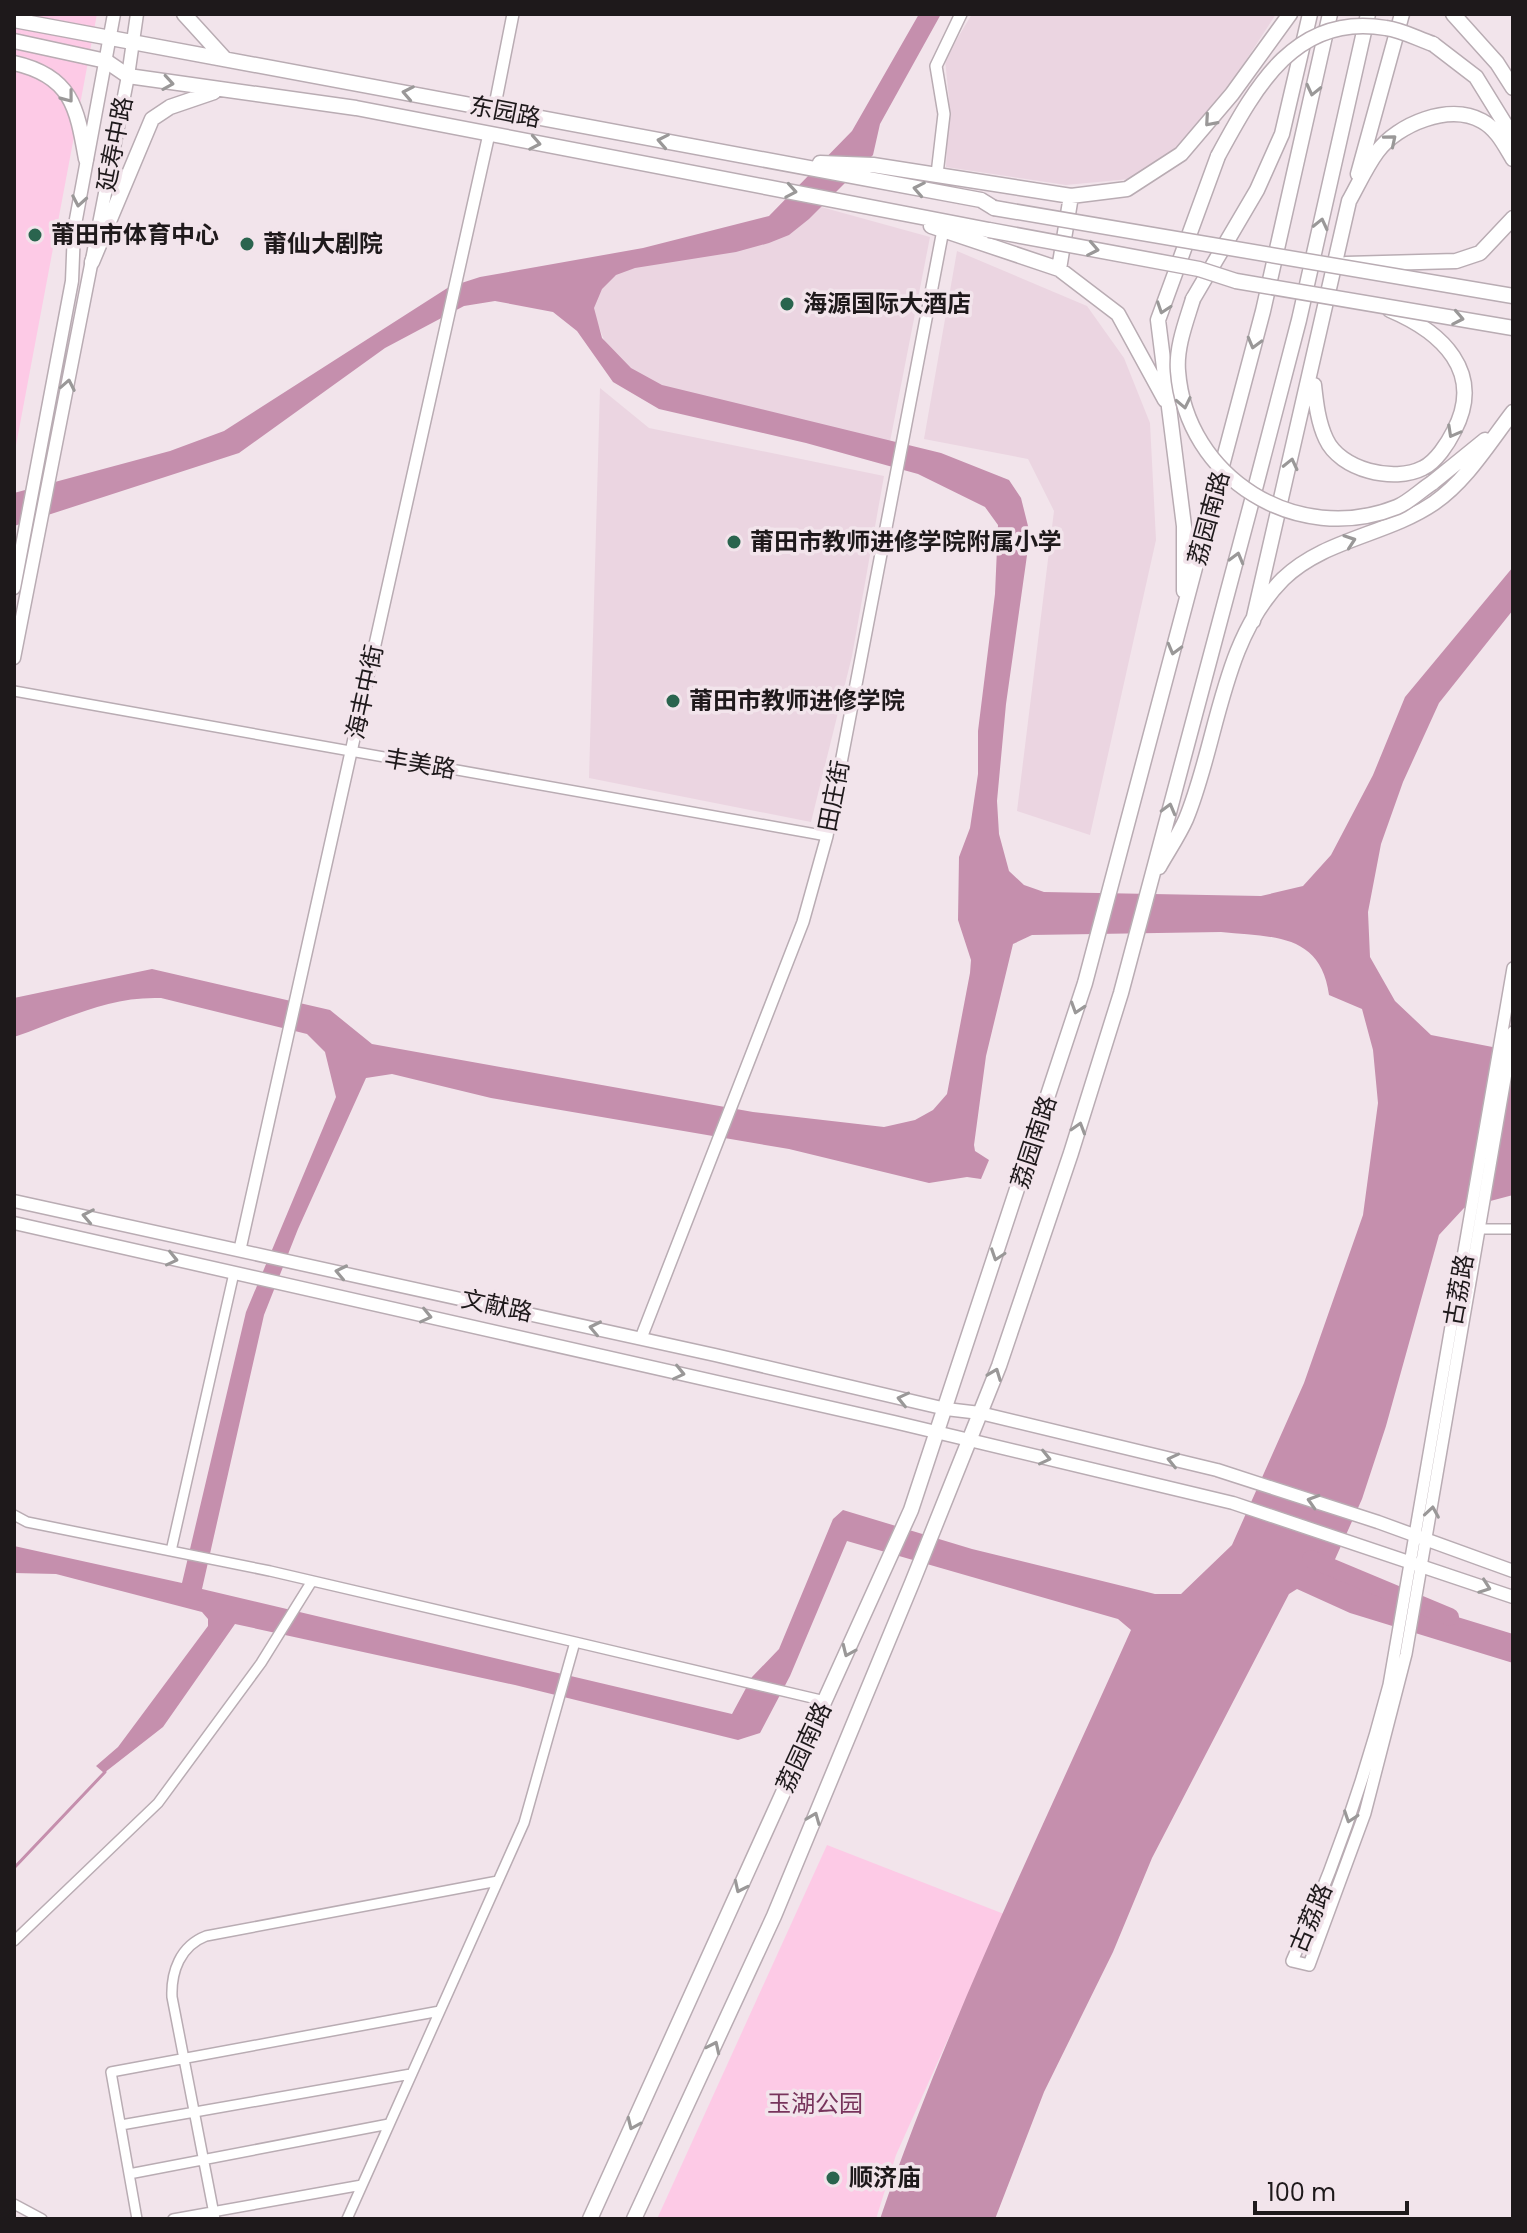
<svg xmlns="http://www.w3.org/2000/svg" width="1527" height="2233" viewBox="0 0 1527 2233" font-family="Poppins,'Noto Sans SC',sans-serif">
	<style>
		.built { fill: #ebd5e1 }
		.green { fill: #fdcae6 }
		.water { fill: #c58fad; fill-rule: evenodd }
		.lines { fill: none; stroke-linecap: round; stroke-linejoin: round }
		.stream { stroke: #c58fad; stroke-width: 3 }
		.river { stroke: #c58fad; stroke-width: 18 }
		.minor-casing { stroke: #b9acb3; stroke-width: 12 }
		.tertiary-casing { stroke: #b9acb3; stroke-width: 14 }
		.secondary-casing { stroke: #b9acb3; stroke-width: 15 }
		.primary-casing { stroke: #b9acb3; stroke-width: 17 }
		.minor { stroke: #fff; stroke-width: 9 }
		.tertiary { stroke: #fff; stroke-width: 11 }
		.secondary { stroke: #fff; stroke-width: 12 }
		.primary { stroke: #fff; stroke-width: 14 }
		.primary-bridge-casing { stroke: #b9acb3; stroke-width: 17; stroke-linecap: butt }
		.primary-bridge { stroke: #fff; stroke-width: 14 }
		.oneway { stroke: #9a9898 }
		.poi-dot { fill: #2a644e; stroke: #f2e4eb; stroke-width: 3 }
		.labels { text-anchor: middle; stroke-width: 7; stroke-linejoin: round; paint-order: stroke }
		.street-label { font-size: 24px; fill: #1e191b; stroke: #f2e4eb }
		.poi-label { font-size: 24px; font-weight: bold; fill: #1e191b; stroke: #f2e4eb; text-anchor: start }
		.park-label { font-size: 24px; fill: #77345c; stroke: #f2e4eb }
	</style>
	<rect width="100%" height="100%" fill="#f2e4eb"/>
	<path class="built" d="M972 14H1276L1237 74 1180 146 1140 178 1066 185 946 167 949 99 945 59Z
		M814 205 930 237 887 457 618 376 587 296 602 273Z
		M957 251 1087 306 1124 358 1150 423 1156 540 1090 835 1017 811 1054 511 1028 459 924 439Z
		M600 388 649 428 884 476 852 656 811 822 589 778Z"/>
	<path class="green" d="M14 14H97L14 456Z
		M827 1845 1004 1914 896 2155 876 2219H657Z"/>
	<path class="water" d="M919 14H941L880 124 873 155 809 219 789 235 769 243 736 252 635 268 616 275 602 289 594 308 602 338 631 368 662 385 941 453 1009 480 1021 498 1030 534 1006 704 997 801 999 834 1009 871 1024 885 1044 892 1261 896 1303 886 1331 855 1373 775 1405 697 1513 567V610L1439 703 1403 782 1381 844 1368 912 1370 957 1395 1001 1431 1035 1513 1051V1195L1464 1208 1439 1235 1386 1426 1362 1499 1332 1566 1353 1585 1513 1634V1663L1350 1613 1297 1589 1289 1594 1152 1858 1113 1952 1044 2092 995 2219H880C948 2020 1045 1823 1131 1630L1118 1619 847 1541 790 1676 760 1733 738 1740 515 1685 235 1624 163 1727 104 1773 96 1766 118 1747 208 1626V1619L202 1612 56 1574 14 1573V1546L182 1583 246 1312 336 1097 325 1052 307 1034 161 998C107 996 64 1020 14 1037V998L152 969 330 1010 372 1044 753 1112 884 1127 915 1120 933 1110 947 1094 970 973 971 960 958 920 959 857 970 828 978 774V731L995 594 998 525 985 507 918 474 806 443 659 409 613 382 577 331 553 312 495 301 464 306 385 348 239 453 14 526V493L170 451 224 431 449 287 480 277 643 248 769 216 852 131ZM1221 932C1272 937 1321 933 1329 995L1362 1009 1373 1050 1378 1103 1363 1215 1304 1383 1232 1545 1181 1594H1155L972 1549 843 1510 833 1519 779 1649 752 1677 732 1714 202 1589 264 1315 298 1229 366 1078 392 1074 491 1098 789 1149 929 1183 967 1177 981 1179 989 1160 975 1151 974 1145 986 1056 1013 944 1032 935Z"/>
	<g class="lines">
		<path class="stream" d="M14 1868 105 1772"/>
		<path class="river" d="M1311 1559 1450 1617"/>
		<defs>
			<path id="minor" d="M14 691 827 836
				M1479 1229H1513
				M14 1515 27 1522 270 1571 575 1642
				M171 1551 234 1273
				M14 1941 158 1803 261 1663 312 1581
				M121 2125 411 2074
				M129 2174 389 2124
				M14 2204 42 2219
				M137 2219 111 2072 440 2011
				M173 2219 362 2185
				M215 2219 172 1997C171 1972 180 1946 206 1936L498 1881
				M347 2219 524 1823 575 1642 825 1701"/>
			<path id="tertiary" d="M494 110 513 14
				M937 174 944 114 936 66 961 14
				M1513 968 1389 1685C1364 1781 1333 1871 1292 1961L1309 1965 1365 1813 1406 1654 1513 1032
				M240 1249 489 134
				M641 1338 803 922 827 836 943 230"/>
			<path id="secondary" d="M14 588 72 281 74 230 114 14
				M14 658 128 76 137 14
				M14 1201 715 1355 946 1409 980 1413 1217 1470 1378 1522 1513 1571
				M14 1223 894 1422 1233 1503 1513 1597"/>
			<path id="primary" d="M184 14 225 59
				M1453 14 1497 63 1513 88
				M14 20 981 200 994 208
				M14 41 106 61 128 76 356 108 989 230
				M1433 44 1476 77 1513 137
				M14 63C72 76 77 108 86 159
				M820 163 873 165 1071 196 1127 189 1181 154 1232 94 1290 14
				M1358 174 1402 14
				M931 226 1059 269 1118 314 1165 400
				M92 262 152 119 170 107 214 92
				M1346 264 1456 261 1480 253 1513 218
				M1059 269 1071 196
				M1193 299 1257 190 1282 134 1310 14
				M1314 385C1316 403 1318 422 1326 439 1340 470 1394 483 1423 468 1436 462 1448 443 1454 431 1485 372 1442 332 1390 310
				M1432 483 1485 440
				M1184 591V526L1158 320 1218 156
				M1253 621 1349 201C1358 185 1366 167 1377 152 1398 124 1449 103 1482 121 1497 129 1505 146 1513 159
				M1159 867C1168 851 1179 835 1186 819 1218 742 1221 641 1283 579 1324 539 1387 535 1434 503 1467 480 1489 443 1513 412
				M590 2219 911 1510 1085 983 1263 311 1330 14
				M634 2219 774 1916 912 1583 999 1366 1071 1153 1121 993 1255 489 1299 320 1368 14"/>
		</defs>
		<use href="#minor" class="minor-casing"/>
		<use href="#tertiary" class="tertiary-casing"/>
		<use href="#secondary" class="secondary-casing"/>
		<use href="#primary" class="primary-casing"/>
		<use href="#minor" class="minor"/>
		<use href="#tertiary" class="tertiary"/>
		<use href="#secondary" class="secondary"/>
		<use href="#primary" class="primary"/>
		<defs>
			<path id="primary-bridge" d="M1218 156C1255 88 1295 12 1386 28 1402 30 1418 39 1433 44
				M994 208 1513 296
				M989 230 1199 269 1236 281 1513 328
				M1193 299C1186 322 1176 347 1178 371 1186 478 1297 547 1397 507 1409 502 1421 490 1432 483"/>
		</defs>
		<use href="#primary-bridge" class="primary-bridge-casing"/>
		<use href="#primary-bridge" class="primary-bridge"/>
	</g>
	<defs><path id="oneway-chevron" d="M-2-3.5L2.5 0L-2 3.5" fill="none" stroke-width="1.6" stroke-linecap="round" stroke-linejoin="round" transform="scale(2)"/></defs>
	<g class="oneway">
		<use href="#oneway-chevron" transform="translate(168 83) rotate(9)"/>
		<use href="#oneway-chevron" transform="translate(1313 90) rotate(103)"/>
		<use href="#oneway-chevron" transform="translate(408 93) rotate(-169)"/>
		<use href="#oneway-chevron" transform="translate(68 97) rotate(52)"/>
		<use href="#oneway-chevron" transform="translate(1210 121) rotate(131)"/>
		<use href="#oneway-chevron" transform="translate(1391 140) rotate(-40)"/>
		<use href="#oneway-chevron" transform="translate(663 141) rotate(-169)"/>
		<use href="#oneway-chevron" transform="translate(535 143) rotate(11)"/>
		<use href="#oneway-chevron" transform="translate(919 189) rotate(-169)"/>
		<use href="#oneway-chevron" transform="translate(791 191) rotate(10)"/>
		<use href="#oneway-chevron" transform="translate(79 201) rotate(100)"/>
		<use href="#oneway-chevron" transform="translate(1321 224) rotate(-77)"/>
		<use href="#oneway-chevron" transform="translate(1093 249) rotate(11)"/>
		<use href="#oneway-chevron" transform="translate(1163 308) rotate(109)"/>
		<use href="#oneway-chevron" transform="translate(1458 318) rotate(11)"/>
		<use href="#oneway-chevron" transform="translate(1254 343) rotate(105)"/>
		<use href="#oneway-chevron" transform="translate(68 385) rotate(-79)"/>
		<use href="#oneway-chevron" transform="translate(1184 403) rotate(78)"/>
		<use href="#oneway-chevron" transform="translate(1453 432) rotate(119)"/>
		<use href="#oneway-chevron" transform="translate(1291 464) rotate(-77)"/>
		<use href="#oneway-chevron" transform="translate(1350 541) rotate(-19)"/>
		<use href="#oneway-chevron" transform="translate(1237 558) rotate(-75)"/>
		<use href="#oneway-chevron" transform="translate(1174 649) rotate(105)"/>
		<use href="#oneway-chevron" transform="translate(1169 809) rotate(-75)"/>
		<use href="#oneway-chevron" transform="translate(1077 1008) rotate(108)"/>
		<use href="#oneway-chevron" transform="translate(1079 1128) rotate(-73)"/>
		<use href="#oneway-chevron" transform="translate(88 1216) rotate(-169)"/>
		<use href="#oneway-chevron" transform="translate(997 1255) rotate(109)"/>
		<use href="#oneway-chevron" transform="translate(172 1259) rotate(13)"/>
		<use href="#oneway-chevron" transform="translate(341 1272) rotate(-168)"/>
		<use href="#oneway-chevron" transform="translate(426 1316) rotate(13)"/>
		<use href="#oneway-chevron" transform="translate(595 1328) rotate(-168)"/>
		<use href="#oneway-chevron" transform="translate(679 1373) rotate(13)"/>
		<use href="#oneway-chevron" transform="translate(995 1374) rotate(-69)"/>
		<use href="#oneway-chevron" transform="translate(903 1399) rotate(-167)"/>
		<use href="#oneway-chevron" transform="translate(1045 1458) rotate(13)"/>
		<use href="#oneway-chevron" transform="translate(1173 1460) rotate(-167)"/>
		<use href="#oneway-chevron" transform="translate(1313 1501) rotate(-163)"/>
		<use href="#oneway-chevron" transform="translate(1432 1512) rotate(-81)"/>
		<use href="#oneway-chevron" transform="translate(1485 1587) rotate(20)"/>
		<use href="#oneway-chevron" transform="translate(848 1651) rotate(114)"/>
		<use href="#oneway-chevron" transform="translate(1350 1817) rotate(109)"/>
		<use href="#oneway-chevron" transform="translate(814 1818) rotate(-68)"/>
		<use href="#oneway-chevron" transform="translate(740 1887) rotate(115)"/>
		<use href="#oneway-chevron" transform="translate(714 2047) rotate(-65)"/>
		<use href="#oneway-chevron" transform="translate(633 2124) rotate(114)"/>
	</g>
	<g class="poi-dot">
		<circle cx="35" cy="235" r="8"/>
		<circle cx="247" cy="244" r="8"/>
		<circle cx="787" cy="304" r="8"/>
		<circle cx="734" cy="542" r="8"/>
		<circle cx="673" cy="701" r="8"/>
		<circle cx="833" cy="2178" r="8"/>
	</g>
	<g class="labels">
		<g class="street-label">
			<text transform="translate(505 112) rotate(11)" y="8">东园路</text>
			<text transform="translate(115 144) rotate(-79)" y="8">延寿中路</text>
			<text transform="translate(1209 518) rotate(-75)" y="8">荔园南路</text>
			<text transform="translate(365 692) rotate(-78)" y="8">海丰中街</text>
			<text transform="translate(420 764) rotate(10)" y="8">丰美路</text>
			<text transform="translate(834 796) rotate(-79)" y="8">田庄街</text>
			<text transform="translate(1034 1142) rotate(-72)" y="8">荔园南路</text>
			<text transform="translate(1459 1290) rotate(-80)" y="8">古荔路</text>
			<text transform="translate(497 1306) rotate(12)" y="8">文献路</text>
			<text transform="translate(804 1747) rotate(-65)" y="8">荔园南路</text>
			<text transform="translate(1311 1918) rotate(-67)" y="8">古荔路</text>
		</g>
		<g class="poi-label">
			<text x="51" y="243">莆田市体育中心</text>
			<text x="263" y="252">莆仙大剧院</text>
			<text x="803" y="312">海源国际大酒店</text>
			<text x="750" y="550">莆田市教师进修学院附属小学</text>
			<text x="689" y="709">莆田市教师进修学院</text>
			<text x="849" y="2186">顺济庙</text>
		</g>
		<g class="park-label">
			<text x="815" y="2112">玉湖公园</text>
		</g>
	</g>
	<rect width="1527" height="2233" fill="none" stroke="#1e191b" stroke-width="32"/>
	<path d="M1255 2201v12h152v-12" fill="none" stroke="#1e191b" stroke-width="4"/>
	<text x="1267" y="2201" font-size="24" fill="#1e191b" stroke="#f2e4eb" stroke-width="6" paint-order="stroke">100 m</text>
</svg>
